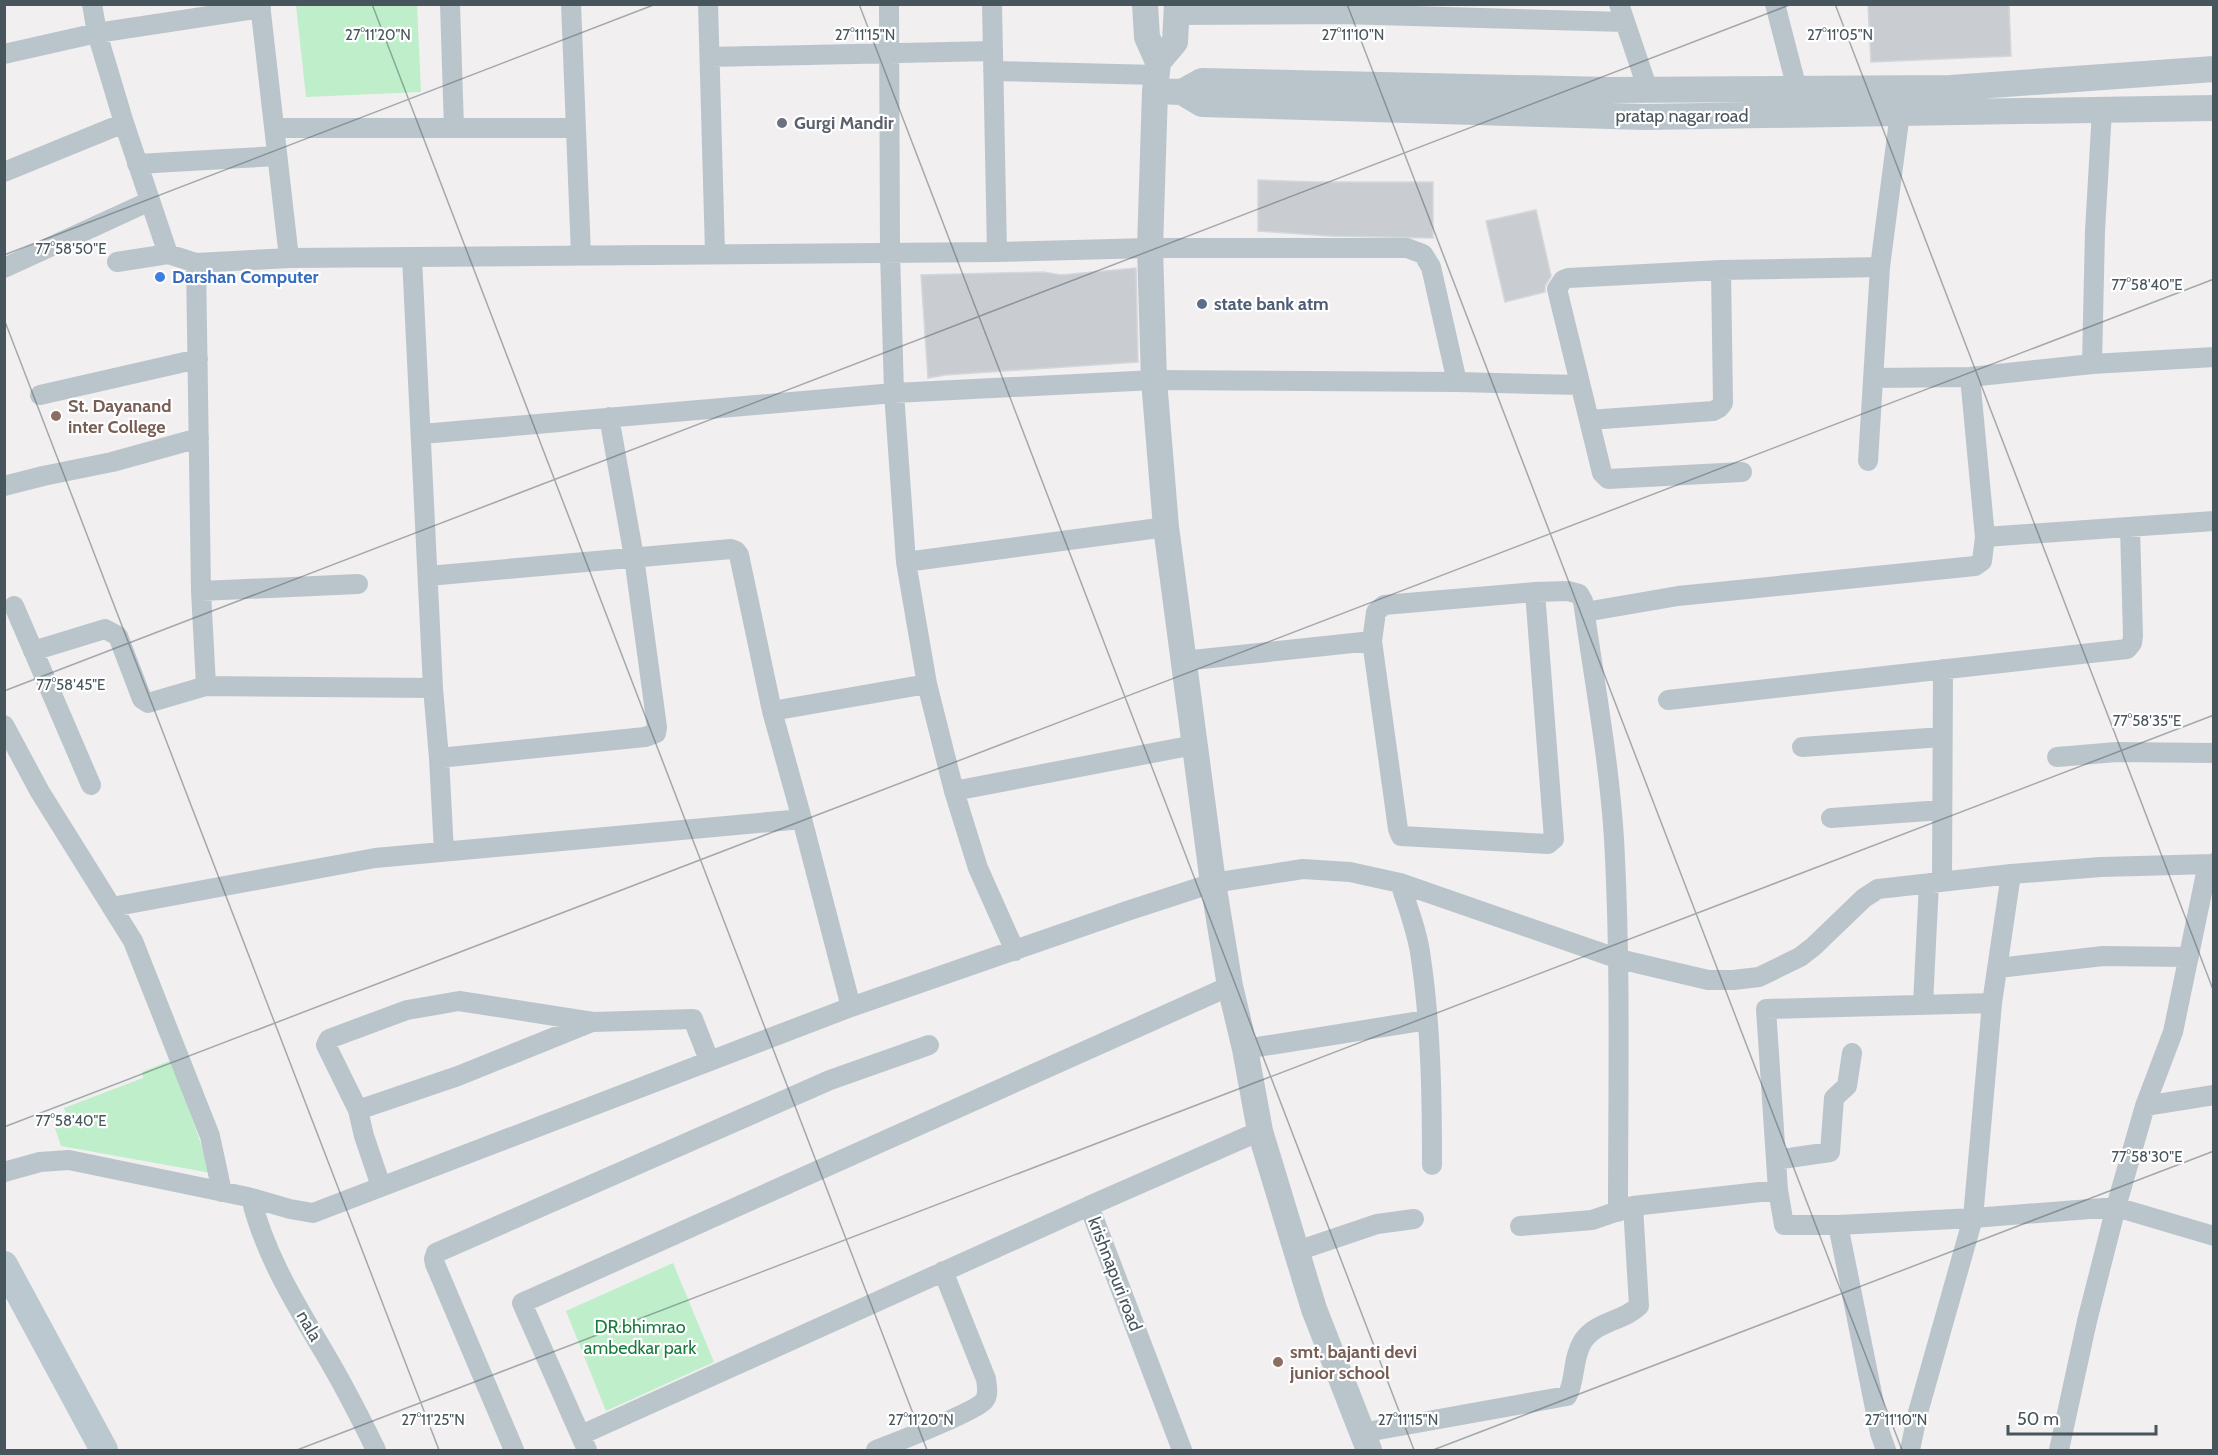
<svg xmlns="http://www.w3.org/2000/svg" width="2218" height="1455" viewBox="0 0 2218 1455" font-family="Cabin,sans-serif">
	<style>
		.green { fill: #beeeca }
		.building { fill: #c9cdd1; stroke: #d3d6da; stroke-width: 1.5 }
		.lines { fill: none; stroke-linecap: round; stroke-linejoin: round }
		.minor { stroke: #bac5cb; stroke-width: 20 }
		.tertiary { stroke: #bac5cb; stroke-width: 26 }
		.secondary { stroke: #bbc8d0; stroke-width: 28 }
		.ticks { fill: none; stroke: #47555c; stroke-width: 1.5; stroke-opacity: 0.45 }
		.worship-dot { fill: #6b7280; stroke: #fff; stroke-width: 2 }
		.shop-dot { fill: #3f7fe0; stroke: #fff; stroke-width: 2 }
		.service-dot { fill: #5c6f8a; stroke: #fff; stroke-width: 2 }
		.education-dot { fill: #8d6e63; stroke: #fff; stroke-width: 2 }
		.labels { text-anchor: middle; stroke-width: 4.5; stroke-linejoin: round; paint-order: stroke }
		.street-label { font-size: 18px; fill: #47555c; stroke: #fff }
		.worship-label { font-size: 18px; font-weight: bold; fill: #5b616d; stroke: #fff; text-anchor: start }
		.shop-label { font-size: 18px; font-weight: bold; fill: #366cbe; stroke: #fff; text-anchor: start }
		.service-label { font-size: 18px; font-weight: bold; fill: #4e5e75; stroke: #fff; text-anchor: start }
		.education-label { font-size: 18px; font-weight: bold; fill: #785e54; stroke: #fff; text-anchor: start }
		.park-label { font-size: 18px; fill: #197c3e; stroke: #fff }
		.ticks-label { font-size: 15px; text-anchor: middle; fill: #47555c; stroke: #fff; stroke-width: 4.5; stroke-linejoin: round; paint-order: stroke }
	</style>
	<rect width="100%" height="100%" fill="#f1efef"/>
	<path class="green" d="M296 5H417L421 92 306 97Z
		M172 1060 211 1173 61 1146 54 1125 68 1118 64 1108 143 1078 142 1072Z
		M673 1263 714 1362 606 1411 566 1311Z"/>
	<path class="building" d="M1868 4H2009L2011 56 1871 62Z
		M1258 180 1317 182H1433V238L1330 236 1258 231Z
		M1536 210 1551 276 1545 286V292L1505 302 1486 221Z
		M1136 268 1138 362 945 375 928 378 921 275 1043 272 1061 275Z"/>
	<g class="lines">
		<path class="minor" d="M92 4 97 33 124 123 168 254
			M260 4 289 258 997 252 1150 248H1407L1423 254 1431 267 1457 382
			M450 4 454 128
			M571 4 581 255
			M708 4 715 253
			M992 4 997 252
			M1619 4 1648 90
			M1775 4 1797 89
			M1177 15 1341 14 1625 22
			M4 54 97 33 261 8
			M710 57 993 51
			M993 71 1157 75
			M274 128H576
			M137 164 277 156
			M4 172 124 123
			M117 262 168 254 196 263 289 258
			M196 263 201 591 206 686
			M4 268 150 201
			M2214 357 2092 364 1970 377 1985 537 2214 521
			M2092 364 2095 231 2102 110
			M1873 378 1970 377
			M40 395 198 359
			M1589 420 1713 411 1719 408 1723 403 1721 270
			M422 434 894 393 890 252 889 4
			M1868 461 1880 267
			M1742 472 1608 479 1602 473 1557 289 1563 280 1568 278 1721 270 1880 267 1900 113
			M4 486 43 476 112 462 199 438
			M906 562 1166 527
			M428 576 731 549 736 551 739 555 772 711 802 819
			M201 591 358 584
			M1535 592 1554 839 1548 844 1401 836 1398 829 1372 641 1376 612 1384 605 1535 592 1568 591 1579 594 1583 601C1594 680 1609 759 1614 839 1621 964 1618 1088 1618 1212
			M14 606 91 785
			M1585 612 1678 596 1975 566 1982 561 1985 537
			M33 651 105 629 118 636 142 699 148 703 206 686 433 688 412 258
			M1183 661 1372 641
			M927 684 954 791 978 868 1015 951
			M433 688 439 758 645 737 656 733 657 727 634 557 609 417
			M1668 700 2127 649 2132 643 2133 636 2130 527
			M772 711 927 684 906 562 894 393 1154 380 1457 382 1580 385
			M4 725 40 792 133 941 210 1136 222 1192
			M1802 747 1942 737
			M2057 757 2117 752 2214 753
			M439 758 444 852
			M954 791 1194 745
			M1831 818 1942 810
			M1942 881 1943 669
			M1400 883C1408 908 1418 933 1421 959 1431 1027 1432 1097 1432 1165
			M112 907 375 858 802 819 851 1007
			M1998 968 2103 956 2189 957
			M1992 1003 1766 1009 1778 1190 1784 1225H1838L1973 1218 1992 1003 2011 874
			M1923 1004 1929 883
			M1245 1049 1427 1020
			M2145 1106 2214 1095
			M358 1110 458 1076 592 1022
			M1776 1160 1830 1152 1834 1098 1847 1086 1852 1053
			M4 1172 40 1162 69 1160 248 1197 290 1209 313 1213 851 1007 1127 911 1213 883 1303 869 1350 872 1400 883 1619 959 1708 980H1733L1759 977 1800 957 1813 947 1864 898 1878 889 2011 874 2101 867 2213 864
			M381 1186 364 1136 358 1110 326 1045 329 1039 407 1010 459 1001 593 1022 693 1019 709 1060
			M251 1198C265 1255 295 1303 324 1352 343 1384 360 1417 376 1450
			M1838 1225 1880 1433 1886 1450
			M1520 1226 1592 1220 1633 1206 1778 1190
			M1297 1251 1377 1224 1414 1219
			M1361 1433 1567 1396C1576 1380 1572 1358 1583 1341 1596 1321 1624 1321 1639 1306L1633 1206
			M581 1435 1089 1206
			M514 1450 435 1264 434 1259 436 1253 830 1080 929 1045
			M587 1450 522 1303 1230 986
			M876 1450C894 1443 975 1412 984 1401 989 1395 987 1387 986 1379L943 1271
			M1182 1450 1089 1206 1260 1131
			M1910 1450 1917 1416 1973 1218 2116 1207 2214 1236
			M2059 1450 2087 1321 2116 1207 2145 1106 2173 1032 2205 878 2214 863"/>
		<path class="tertiary" d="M1145 4 1147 37 1158 62
			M1158 62 1155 91 1150 248 1154 380 1166 527 1213 883 1230 986 1245 1049 1260 1131 1314 1309 1369 1450
			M1158 62 1175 42 1177 4
			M1155 91 1182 92 1202 104 1645 117 2214 108
			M1182 92 1202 81 1609 90 1950 88 2214 69"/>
		<path class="secondary" d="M4 1265 104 1450"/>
	</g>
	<path class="ticks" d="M372 4 927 1450M859 4 1414 1450M1347 4 1902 1450M1835 4 2214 992M4 255 656 4M4 319 439 1450M4 691 1792 4M4 1127 2214 279M297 1450 2214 715M1433 1450 2214 1151"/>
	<circle class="worship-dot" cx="782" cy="123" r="6"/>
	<circle class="shop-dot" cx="160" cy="277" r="6"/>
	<circle class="service-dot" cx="1202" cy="304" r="6"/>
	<g class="education-dot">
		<circle cx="56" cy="416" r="6"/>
		<circle cx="1278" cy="1362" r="6"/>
	</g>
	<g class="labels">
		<g class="street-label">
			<text x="1682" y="122">pratap nagar road</text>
			<text transform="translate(1115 1274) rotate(69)" y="6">krishnapuri road</text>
			<text transform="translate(309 1326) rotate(60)" y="6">nala</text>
		</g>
		<g class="worship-label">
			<text x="794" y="129">Gurgi Mandir</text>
		</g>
		<g class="shop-label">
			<text x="172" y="283">Darshan Computer</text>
		</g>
		<g class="service-label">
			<text x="1214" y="310">state bank atm</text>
		</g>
		<g class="education-label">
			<text x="68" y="412">St. Dayanand<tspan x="68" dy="21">inter College</tspan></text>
			<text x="1290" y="1358">smt. bajanti devi<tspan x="1290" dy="21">junior school</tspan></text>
		</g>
		<g class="park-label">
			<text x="640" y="1333">DR.bhimrao<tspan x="640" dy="21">ambedkar park</tspan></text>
		</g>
	</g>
	<g class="ticks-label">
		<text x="378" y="40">27°11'20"N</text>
		<text x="865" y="40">27°11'15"N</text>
		<text x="1353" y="40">27°11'10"N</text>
		<text x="1840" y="40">27°11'05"N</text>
		<text x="71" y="254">77°58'50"E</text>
		<text x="2147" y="290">77°58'40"E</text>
		<text x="71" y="690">77°58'45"E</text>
		<text x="2147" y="726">77°58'35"E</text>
		<text x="71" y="1126">77°58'40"E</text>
		<text x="2147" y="1162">77°58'30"E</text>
		<text x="433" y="1425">27°11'25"N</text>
		<text x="921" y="1425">27°11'20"N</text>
		<text x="1408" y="1425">27°11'15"N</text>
		<text x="1896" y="1425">27°11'10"N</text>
	</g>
	<rect width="2218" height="1455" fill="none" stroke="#47555c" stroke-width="12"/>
	<path d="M2008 1425v9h148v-9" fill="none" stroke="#47555c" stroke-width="3"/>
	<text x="2017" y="1425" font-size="18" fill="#47555c" stroke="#ffffff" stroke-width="4.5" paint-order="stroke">50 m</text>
</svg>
